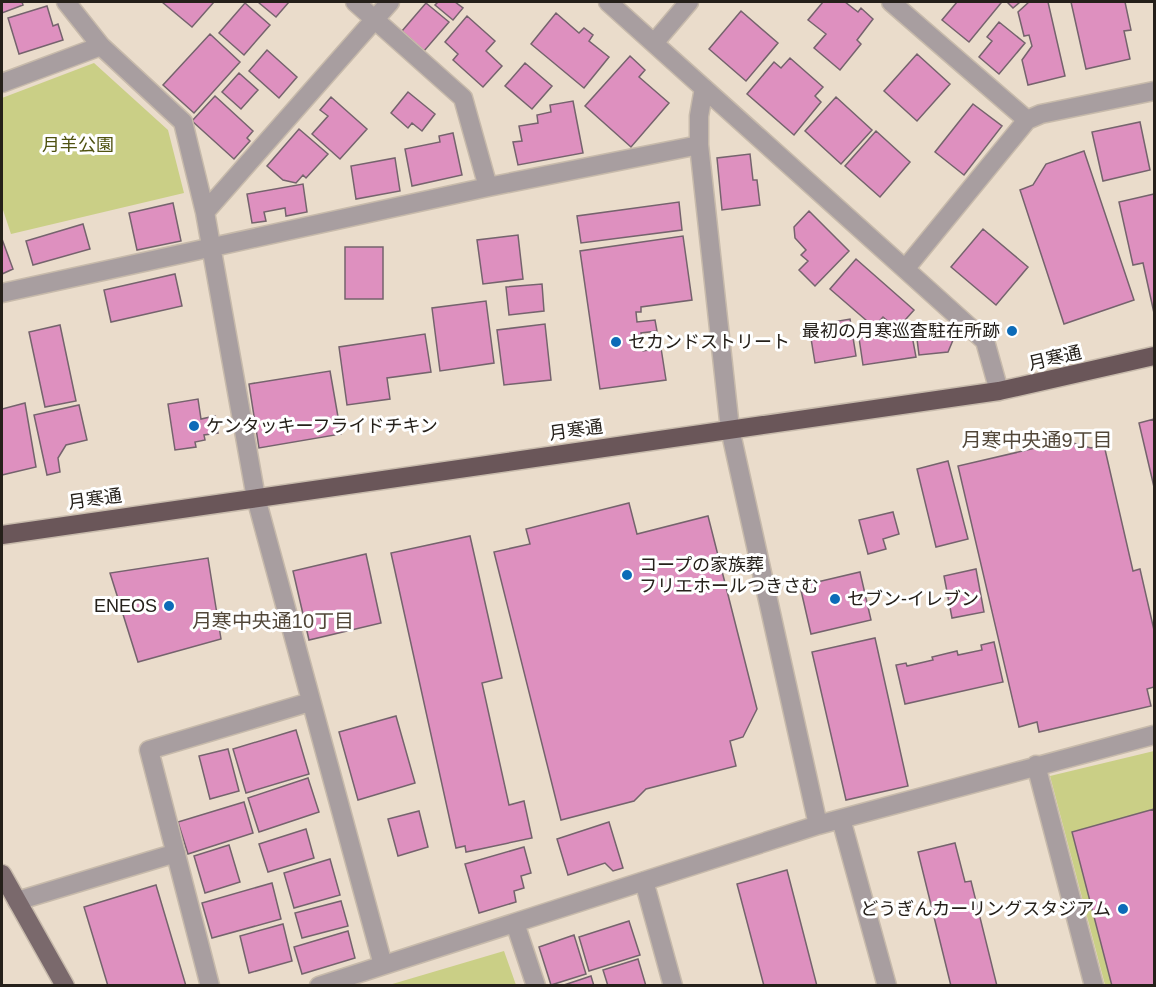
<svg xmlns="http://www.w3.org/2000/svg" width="1156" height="987" viewBox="0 0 1156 987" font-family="Arial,'Noto Sans JP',sans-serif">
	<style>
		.green { fill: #cacf86 }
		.building { fill: #de90bf; stroke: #75636d; stroke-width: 1.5 }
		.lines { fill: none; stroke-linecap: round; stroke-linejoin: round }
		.minor-casing { stroke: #c7baab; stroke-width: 21 }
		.major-casing { stroke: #c7baab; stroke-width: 21 }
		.highway-casing { stroke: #c7baab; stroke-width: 21 }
		.minor { stroke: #a89ea0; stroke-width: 18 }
		.major { stroke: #7a696c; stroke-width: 18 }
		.highway { stroke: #6a5659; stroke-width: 18 }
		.poi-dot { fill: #0c6bb8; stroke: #fff; stroke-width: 2 }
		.labels { text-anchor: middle; stroke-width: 6; stroke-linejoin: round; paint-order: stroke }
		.park-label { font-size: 18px; fill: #4f5210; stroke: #fff }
		.poi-label { font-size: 18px; fill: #25201a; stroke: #fff; text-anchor: start }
		.street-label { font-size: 18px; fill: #25201a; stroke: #fff }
		.neighbourhood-label { font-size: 20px; fill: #524739; stroke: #fff }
	</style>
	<rect width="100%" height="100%" fill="#eadccb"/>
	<path class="green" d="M94 63 168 130 184 193 11 234 2 207V98Z
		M1154 751V985H1105L1050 776Z
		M504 951 516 985H389Z"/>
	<path class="building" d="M2 2H22L23 5 2 13Z
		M162 2H214L192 27Z
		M258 2H289L276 17Z
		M438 2H455L463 8 453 20 435 5Z
		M823 2H845L858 12 861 8 873 19 857 40 861 44 840 70 814 48 826 34 808 20Z
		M957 2H999L1001 3 969 42 942 20Z
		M1007 2H1020L1013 8Z
		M1029 2H1048L1065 76 1028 85 1022 60 1032 46 1029 35 1024 36 1018 12Z
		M1071 2H1125L1131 30 1124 31 1130 59 1086 69Z
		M245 3 270 25 244 55 219 33Z
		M426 3 449 22 424 51 402 31Z
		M47 6 53 26 58 24 63 40 19 54 8 18Z
		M741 11 778 43 746 81 709 49Z
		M556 13 579 33 584 28 593 35 589 41 609 57 584 88 531 44Z
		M467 16 495 41 486 51 502 66 483 87 453 60 458 54 445 42Z
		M999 22 1025 43 999 74 979 57 992 41 987 37Z
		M210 34 240 62 194 113 163 85Z
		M267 50 297 77 279 98 249 71Z
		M917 54 950 84 917 121 884 91Z
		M630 56 645 70 639 77 669 103 631 147 585 106Z
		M790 58 823 87 815 96 821 102 794 135 747 94 774 62 781 68Z
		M525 63 552 86 532 109 505 86Z
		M239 73 258 90 241 109 222 92Z
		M408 92 435 114 422 131 412 123 408 128 391 113Z
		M215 96 253 131 247 138 250 141 234 159 192 121Z
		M331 97 367 129 340 159 312 134 328 116 320 110Z
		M836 97 872 130 841 164 805 131Z
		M573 101 583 153 518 165 513 142 522 141 519 126 538 123 537 115 551 112 550 105Z
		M973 104 1002 126 964 175 935 152Z
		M1140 122 1150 170 1103 181 1092 132Z
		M299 129 328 154 306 178 303 175 296 183 283 180 267 166Z
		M876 131 910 162 880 197 845 166Z
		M453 133 462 175 412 186 405 149 440 142 439 136Z
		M1084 151 1134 300 1064 324 1020 190 1033 185 1046 164Z
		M750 154 753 180H757L760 205 722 210 717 158Z
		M395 158 400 191 356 199 351 166Z
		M303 184 307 212 286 216 285 208 264 212 266 221 252 223 247 194Z
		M1154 194V313L1143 263 1133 265 1119 202Z
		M679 202 682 230 581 243 577 216Z
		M173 203 181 241 137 250 129 213Z
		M809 211 849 251 815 286 799 270 808 261 801 255 806 250 795 238 794 227Z
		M83 224 90 249 33 265 26 241Z
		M983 229 1028 267 996 305 951 267Z
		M518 235 523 279 483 284 477 240Z
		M683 236 692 300 641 307V312H636L637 322 655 320 657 331 641 333 643 351 661 348 666 380 600 389 580 251Z
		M2 239 13 269 2 274Z
		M345 247H383V299H345Z
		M856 259 914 310 897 329 883 317 874 327 830 289Z
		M175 274 182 306 111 322 104 290Z
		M542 284 544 311 509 315 506 287Z
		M486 301 494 363 440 371 432 308Z
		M850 319 856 356 815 363 809 326Z
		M545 324 551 380 504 385 497 330Z
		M60 325 76 401 45 407 29 332Z
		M945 328 953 340 948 352 919 355 916 331Z
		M911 330 916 357 863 365 859 338Z
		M425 334 431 372 387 378 390 399 347 405 339 347Z
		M330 371 341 434 259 448 249 384Z
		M198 399 201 419 215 416 218 433 204 435 205 440 195 442 196 447 175 450 168 404Z
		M25 403 36 467 2 475V409Z
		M79 405 87 440 66 445 58 458 60 472 47 475 34 415Z
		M1154 419V487L1139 423Z
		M1066 441 1091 448 1104 445 1133 571 1140 569 1154 630V687L1147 689 1151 706 1039 732 1037 722 1019 727 958 466Z
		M948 461 968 539 936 547 917 469Z
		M629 503 637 534 708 516 757 709 743 737 730 741 736 766 646 789 634 801 561 820 494 552 530 544 526 529Z
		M893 512 899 534 883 539 886 549 868 554 859 520Z
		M470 536 502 678 482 683 509 805 524 801 532 838 466 852 465 846 456 848 391 553Z
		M366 554 381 623 309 640 293 571Z
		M208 558 221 639 138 662 110 573Z
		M976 569 984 612 952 618 944 576Z
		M860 572 871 620 811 634 800 586Z
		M875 638 908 786 846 800 812 652Z
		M994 642 1003 682 905 704 896 665 906 663 907 666 933 660 932 657 957 651 958 655 982 650 981 645Z
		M396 716 415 783 358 800 339 732Z
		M296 730 309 774 246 793 233 749Z
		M228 749 239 791 210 799 199 756Z
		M308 778 319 812 259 832 248 798Z
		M244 802 253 833 188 854 178 822Z
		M1154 809V986H1112L1072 832Z
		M419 811 428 847 398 856 388 819Z
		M609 822 623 868 613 871 605 863 568 875 557 839Z
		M306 829 314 858 268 872 259 844Z
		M955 843 965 882 971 881 997 986H951L918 852Z
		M229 845 240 882 205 893 194 856Z
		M524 847 531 873 521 876 524 888 514 891 516 902 479 913 465 864Z
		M330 859 340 895 294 908 284 873Z
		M787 870 817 986H764L737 884Z
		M272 883 281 919 212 938 202 903Z
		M156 885 186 986H108L84 907Z
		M341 901 348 926 302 938 295 913Z
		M629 921 640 955 589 971 579 937Z
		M283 924 292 961 249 973 240 936Z
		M348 931 355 958 302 974 294 947Z
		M574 935 586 974 551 985 539 947Z
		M638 959 646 986H608L603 970Z
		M591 976 594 986H561Z"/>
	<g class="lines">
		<defs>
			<path id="minor" d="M66 2 101 46 183 122 205 212 256 498 383 965
				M355 2 463 98 488 187
				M608 2 905 269 1027 120 1041 114 1154 91
				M891 2 1027 120
				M654 43 689 2
				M2 83 101 46
				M704 88 699 116V145L730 429 818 825
				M205 212 390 2
				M905 269 985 341 999 391
				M2 293 488 187 699 145
				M1036 765 1094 986
				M841 819 887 986
				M644 881 673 986
				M17 901 176 853
				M515 923 536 986
				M210 986 149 750 310 702
				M319 986 818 825 1154 735"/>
			<path id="major" d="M2 874 65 986"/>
			<path id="highway" d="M2 535 999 391 1154 356"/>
		</defs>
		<use href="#minor" class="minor-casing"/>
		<use href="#major" class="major-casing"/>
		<use href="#highway" class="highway-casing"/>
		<use href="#minor" class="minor"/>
		<use href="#major" class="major"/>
		<use href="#highway" class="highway"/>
	</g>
	<g class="poi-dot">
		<circle cx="1012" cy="331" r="6"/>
		<circle cx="616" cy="342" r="6"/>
		<circle cx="194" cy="426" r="6"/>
		<circle cx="627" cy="575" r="6"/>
		<circle cx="835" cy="599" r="6"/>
		<circle cx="169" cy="606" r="6"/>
		<circle cx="1123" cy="909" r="6"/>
	</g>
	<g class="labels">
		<g class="park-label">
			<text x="78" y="151">月羊公園</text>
		</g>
		<g class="poi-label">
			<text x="1000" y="337" text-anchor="end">最初の月寒巡査駐在所跡</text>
			<text x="628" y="348">セカンドストリート</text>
			<text x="206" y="432">ケンタッキーフライドチキン</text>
			<text x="639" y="571">コープの家族葬<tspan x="639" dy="21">フリエホールつきさむ</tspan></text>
			<text x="847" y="605">セブン-イレブン</text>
			<text x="157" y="612" text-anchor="end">ENEOS</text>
			<text x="1111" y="915" text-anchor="end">どうぎんカーリングスタジアム</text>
		</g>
		<g class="street-label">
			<text transform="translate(1055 358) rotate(-13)" y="6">月寒通</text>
			<text transform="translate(576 430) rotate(-8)" y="6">月寒通</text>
			<text transform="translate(95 499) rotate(-8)" y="6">月寒通</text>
		</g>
		<g class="neighbourhood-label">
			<text x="1037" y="447">月寒中央通9丁目</text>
			<text x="273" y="628">月寒中央通10丁目</text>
		</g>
	</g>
	<rect width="1156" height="987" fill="none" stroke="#25201a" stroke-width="6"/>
</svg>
